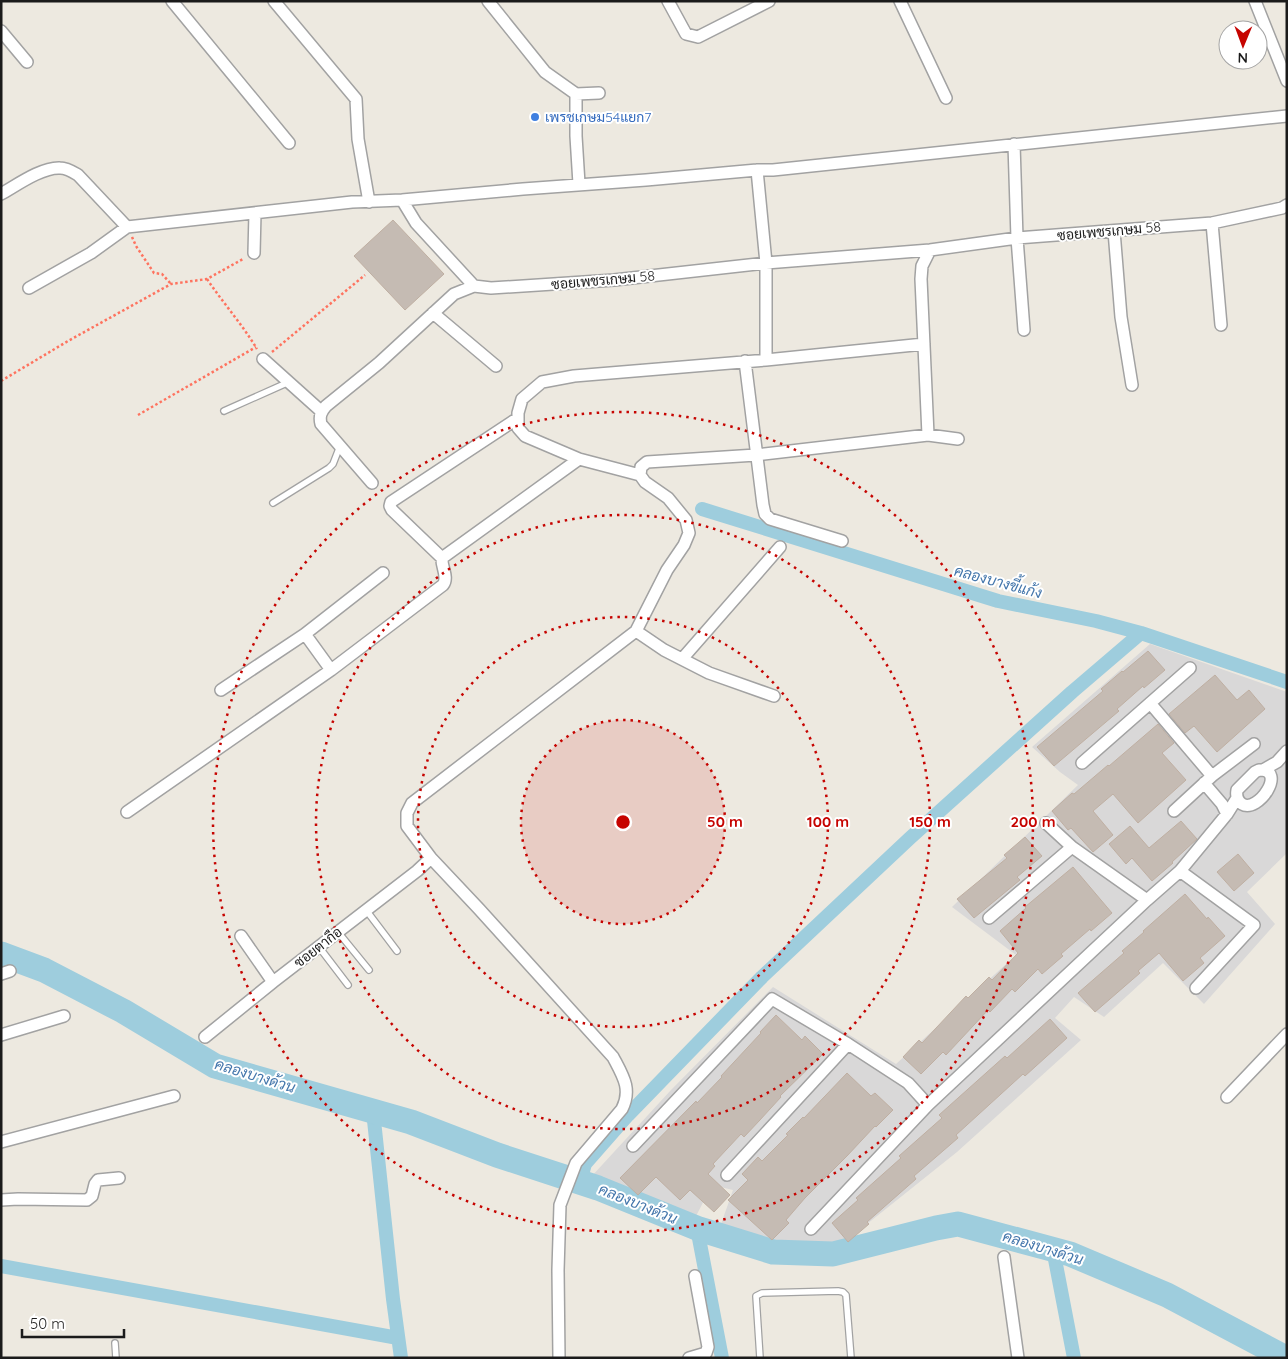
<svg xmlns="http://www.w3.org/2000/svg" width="1288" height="1359" viewBox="0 0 1288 1359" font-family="Quicksand,Sarabun,sans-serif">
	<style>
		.residential { fill: #d9d8d8 }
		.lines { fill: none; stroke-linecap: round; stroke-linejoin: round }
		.canal { stroke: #9ecddd; stroke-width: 14 }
		.river { stroke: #9ecddd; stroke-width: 25 }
		.building { fill: #c5bbb3; stroke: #bfafa2 }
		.service-casing { stroke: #a2a2a2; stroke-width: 8 }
		.minor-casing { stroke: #a2a2a2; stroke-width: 14 }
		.path { stroke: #fe735f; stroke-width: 2.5; stroke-dasharray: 2.5 2.5; stroke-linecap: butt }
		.service { stroke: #fff; stroke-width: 5.5 }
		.minor { stroke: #fff; stroke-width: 11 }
		.ring { fill: none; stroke: #c60400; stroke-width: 2.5; stroke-dasharray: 2.5 5 }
		.shop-dot { fill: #3f7fe0; stroke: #fff; stroke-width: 2 }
		.labels { text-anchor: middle; stroke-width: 4; stroke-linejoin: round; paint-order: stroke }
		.shop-label { font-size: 14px; fill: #366cbe; stroke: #fff; text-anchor: start }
		.street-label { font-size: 14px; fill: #1b1b1b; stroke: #fff }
		.water-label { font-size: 15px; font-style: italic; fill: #4577ac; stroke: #fff }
		.centre { fill: #c60400; stroke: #fff; stroke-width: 2.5 }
		.ring-label { font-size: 15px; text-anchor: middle; font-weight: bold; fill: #c60400; stroke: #fff; stroke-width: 4; stroke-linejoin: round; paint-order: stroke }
	</style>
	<rect width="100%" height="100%" fill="#ede9e0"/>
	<path class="residential" d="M1150 644 1287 692V853L1247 892 1275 924 1204 1004 1163 963 1104 1017 1074 997 1055 1018 1081 1040 957 1152 837 1248 770 1247 720 1227 733 1190 712 1185 694 1220 591 1177 671 1090 773 987 896 1064 1016 955 952 907 1078 785 1060 772 1032 747Z"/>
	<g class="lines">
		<path class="canal" d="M702 509 998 601 1096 621 1141 633 1287 682
			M373 1111 393 1299 401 1358
			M580 1182 585 1164 628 1115 762 977 910 838 1072 692 1141 633
			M697 1228 722 1358
			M1053 1249 1074 1358
			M1 1266 398 1338"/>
		<path class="river" d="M1 954 44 970 123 1011 215 1066 411 1122 497 1155 598 1188 699 1229 773 1252 833 1254 936 1228 958 1224 1070 1254 1167 1295 1286 1358"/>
	</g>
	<path class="building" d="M393 220 444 274 405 310 354 256Z
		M1148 651 1165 670 1144 688 1143 686 1117 709 1119 711 1054 766 1037 747 1103 691 1101 689 1122 671 1123 672Z
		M1215 675 1237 700 1249 690 1265 709 1217 752 1194 726 1185 733 1169 714Z
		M1158 724 1174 743 1162 753 1186 780 1138 823 1113 794 1093 811 1113 835 1093 852 1071 828 1068 830 1052 811 1072 793 1074 794 1108 765 1109 766Z
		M1181 821 1197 839 1172 862 1173 863 1152 881 1132 858 1126 864 1109 844 1130 826 1149 848Z
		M1025 837 1042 856 1017 877 1020 880 974 918 957 899 1007 858 1004 855Z
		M1238 854 1254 873 1234 891 1217 872Z
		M1073 867 1112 913 1091 931 1090 929 1061 954 1063 956 1042 974 1038 969 1015 992 1012 989 990 1012 988 1010 946 1055 943 1052 921 1074 903 1057 919 1040 922 1043 966 996 968 998 989 977 992 980 1018 953 1000 931 1026 908 1025 907Z
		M1185 894 1207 919 1208 917 1225 936 1200 958 1204 963 1183 981 1159 953 1138 971 1140 973 1095 1012 1078 993 1124 953 1122 951 1144 932 1143 931Z
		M776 1015 802 1040 805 1036 823 1054 780 1096 781 1097 760 1120 744 1137 741 1134 713 1164 715 1166 708 1174 730 1195 714 1212 690 1190 680 1200 656 1177 638 1195 620 1178 696 1101 697 1103 722 1077 721 1076 761 1033 760 1032Z
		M1050 1019 1067 1038 1025 1076 1023 1074 956 1135 958 1138 914 1176 916 1179 867 1222 869 1224 848 1242 832 1223 858 1200 856 1198 901 1158 899 1156 942 1118 939 1115 1005 1056 1007 1058Z
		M847 1073 871 1096 875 1093 893 1110 876 1127 875 1126 847 1156 805 1198 786 1220 789 1223 772 1240 728 1200 748 1180 742 1174 758 1157 762 1161 788 1135 786 1134 803 1117 804 1118Z"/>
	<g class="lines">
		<defs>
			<path id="service" d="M224 411 289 382
				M273 503 329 468 333 464 340 446
				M366 910 397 951
				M338 932 369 970
				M319 947 348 985
				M115 1343 116 1358
				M760 1358 756 1296 762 1293 838 1291 843 1292 846 1295 851 1358"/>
			<path id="minor" d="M172 1 289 143
				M274 1 356 99 358 139 369 202
				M488 1 545 72 576 94V136L579 184
				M668 1 686 34 698 37 769 1
				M900 1 946 98
				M1255 1 1287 81
				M1 31 27 62
				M576 94 599 93
				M1014 144 1017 238 1024 330
				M757 170 766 263V360
				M1 194C17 185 42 167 60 168 67 168 73 172 78 175L127 227
				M402 200 416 223 474 286
				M1212 223 1221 325
				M1114 231 1121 317 1132 385
				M254 253 255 213
				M29 288 91 253 127 227 352 202 402 200 523 189 646 180 757 170H773L1287 116
				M433 313 496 366
				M263 359 322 412
				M745 361 763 505 765 514 770 519 842 541
				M928 435 921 279 922 266 930 250
				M640 475 579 459 525 436 518 428V413L522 399 542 382 574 376 766 360 924 344
				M372 483 321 424C319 416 321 412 326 406L379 363 454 294 474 286 491 288 614 280 766 263 930 250 1017 238 1212 223 1282 208 1287 205
				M442 558 579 459
				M636 631 664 650 709 673 774 696
				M305 634 383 573
				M682 659 780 547
				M221 690 305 634 331 670
				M1150 703 1212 776 1254 744
				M1082 763 1190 668
				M1259 770C1288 769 1258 814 1242 804 1237 801 1236 796 1237 790L1255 772Z
				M1263 770 1277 762 1287 751
				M1204 783 1222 804 1227 814
				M1174 811 1212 776
				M127 812 331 670 443 585C449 577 441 567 442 558L392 510 390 506 391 502 518 418
				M1046 823 1072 847 1147 900
				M1180 871 1254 925 1196 988
				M989 918 1072 847
				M241 936 273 982
				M1 974 10 971
				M1 1035 64 1016
				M205 1037 273 982 417 871 431 858
				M1227 1097 1287 1034
				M1 1142 174 1096
				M633 1146 772 999 848 1044 908 1083 928 1105
				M727 1175 848 1044
				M1 1200 18 1199 87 1200 92 1196 95 1184 98 1180 119 1178
				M811 1229 928 1105 1147 900 1180 871 1227 814 1237 798
				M1004 1257 1018 1358
				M559 1358 558 1270 560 1205 576 1163 622 1109C632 1089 623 1076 613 1057L479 909 431 858 407 826V813L412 803 636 631 667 570 684 545 689 533 686 520 668 498 645 482 640 475 641 467 647 462 756 455 928 435 958 439
				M689 1358 706 1353 708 1347 695 1276"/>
		</defs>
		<use href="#service" class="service-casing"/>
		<use href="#minor" class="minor-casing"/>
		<path class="path" d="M132 237 136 246 154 273 162 274 171 284
			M207 279C223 303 242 324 257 349
			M272 352 365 275
			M1 381 68 341 171 284 207 279 243 259
			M138 415 256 347"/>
		<use href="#service" class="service"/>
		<use href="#minor" class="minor"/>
	</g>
	<circle cx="623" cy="822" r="102" fill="#c60400" fill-opacity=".12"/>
	<g class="ring">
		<circle cx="623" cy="822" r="102"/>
		<circle cx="623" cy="822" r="205"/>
		<circle cx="623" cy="822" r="307"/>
		<circle cx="623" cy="822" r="410"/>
	</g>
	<circle class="shop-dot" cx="535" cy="117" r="5"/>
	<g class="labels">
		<g class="shop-label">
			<text x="545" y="122">เพรชเกษม54แยก7</text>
		</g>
		<g class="street-label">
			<text transform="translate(1109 231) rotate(-5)" y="5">ซอยเพชรเกษม 58</text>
			<text transform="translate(603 280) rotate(-5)" y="5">ซอยเพชรเกษม 58</text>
			<text transform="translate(318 947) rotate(-38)" y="5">ซอยตากือ</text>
		</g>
		<g class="water-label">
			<text transform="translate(998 582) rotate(15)" y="5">คลองบางขี้แก้ง</text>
			<text transform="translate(255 1076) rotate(17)" y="5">คลองบางด้วน</text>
			<text transform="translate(638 1204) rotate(22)" y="5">คลองบางด้วน</text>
			<text transform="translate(1043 1248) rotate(17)" y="5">คลองบางด้วน</text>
		</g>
	</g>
	<circle cx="623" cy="822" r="8" class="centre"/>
	<g class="ring-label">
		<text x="725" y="827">50 m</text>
		<text x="828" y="827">100 m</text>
		<text x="930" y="827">150 m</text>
		<text x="1033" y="827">200 m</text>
	</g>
	<rect width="1288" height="1359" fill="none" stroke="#1b1b1b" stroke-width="5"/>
	<g transform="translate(1243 45) rotate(181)"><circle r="24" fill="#ffffff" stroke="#a4a4a4"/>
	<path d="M0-4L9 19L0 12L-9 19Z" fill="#c60400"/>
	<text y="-8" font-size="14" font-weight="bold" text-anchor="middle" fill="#1b1b1b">N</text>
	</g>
	<path d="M22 1329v8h102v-8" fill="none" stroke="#1b1b1b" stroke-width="2.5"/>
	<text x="30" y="1329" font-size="15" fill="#1b1b1b" stroke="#ffffff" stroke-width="4" paint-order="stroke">50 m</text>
</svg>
